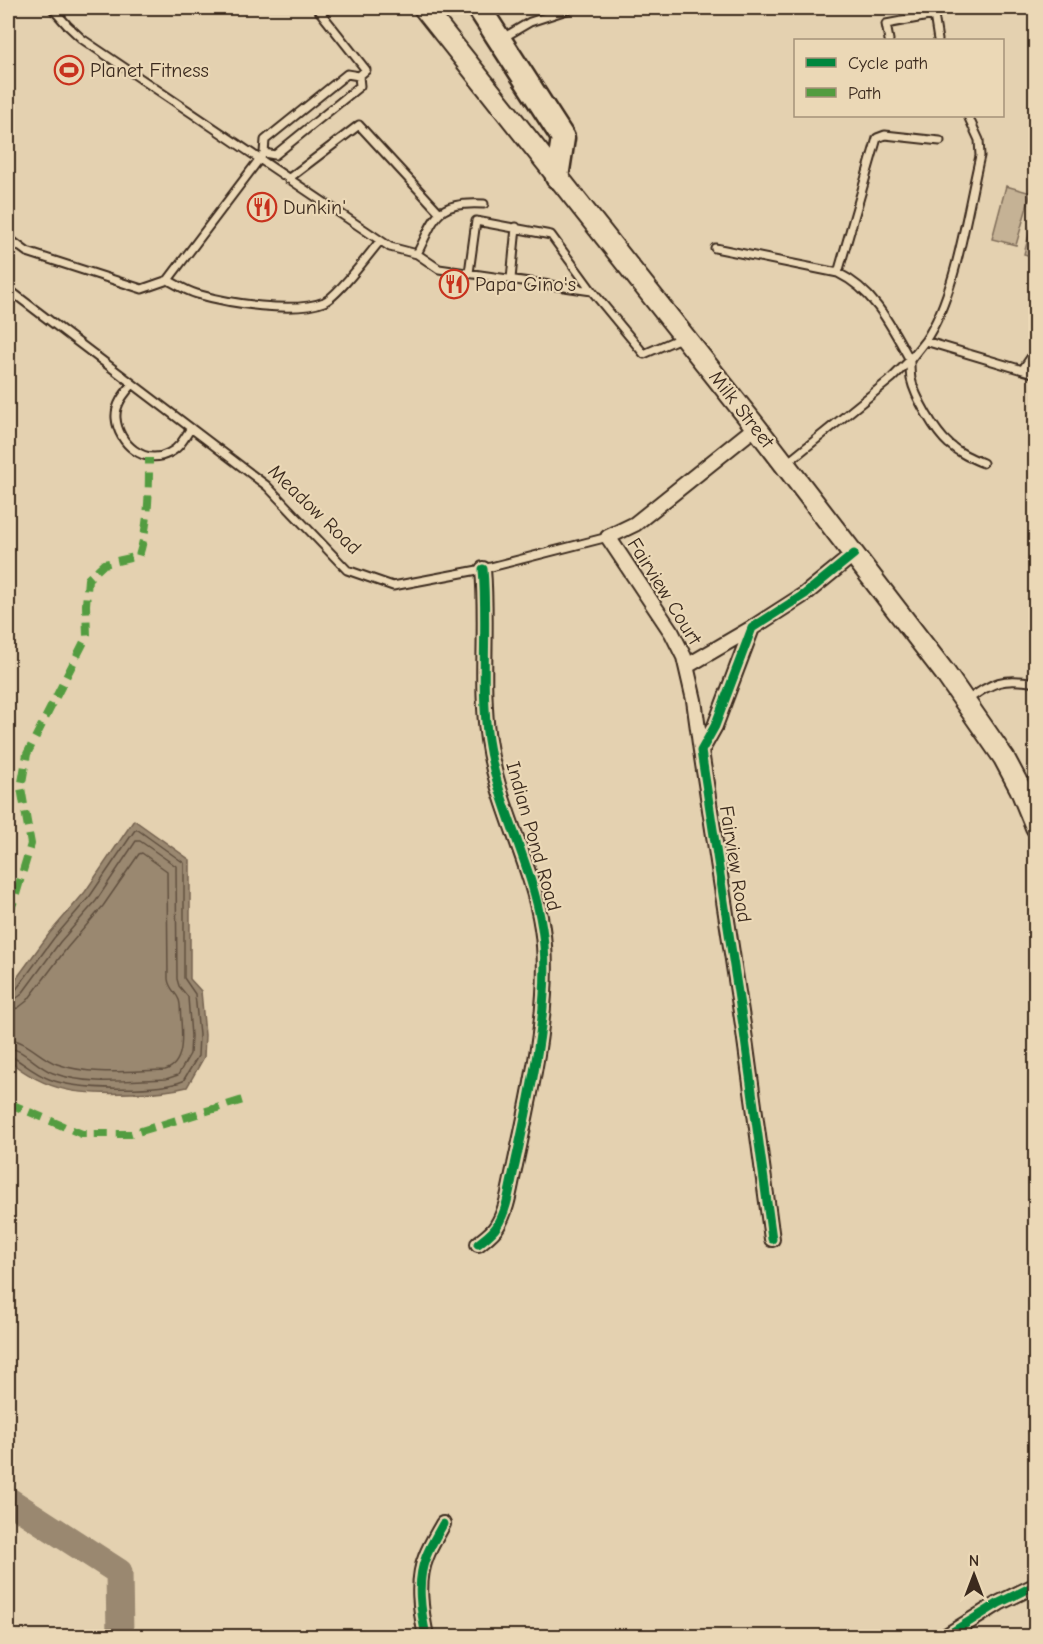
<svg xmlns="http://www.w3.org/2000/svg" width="1043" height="1644" viewBox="0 0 1043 1644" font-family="'Comic Neue',sans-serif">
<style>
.green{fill:#c5b295;stroke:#806e5a;stroke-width:1.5}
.water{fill:#9a8870;stroke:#74624f;stroke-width:1.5}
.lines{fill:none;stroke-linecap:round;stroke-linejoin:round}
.shore{stroke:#61503f;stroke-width:1.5}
.river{stroke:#9a8870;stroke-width:27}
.service-casing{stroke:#3b2a1e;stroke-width:11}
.minor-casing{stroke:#3b2a1e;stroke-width:18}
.secondary-casing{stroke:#3b2a1e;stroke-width:24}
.trunk-casing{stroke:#3b2a1e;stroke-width:27}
.service{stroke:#ebd8b6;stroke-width:7}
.minor{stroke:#ebd8b6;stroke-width:14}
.secondary{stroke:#ebd8b6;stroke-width:20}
.trunk{stroke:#ebd8b6;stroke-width:22}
.quiet{stroke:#529c3f;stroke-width:8;stroke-dasharray:15 8;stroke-linecap:butt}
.cycleway-casing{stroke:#ebd8b6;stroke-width:13}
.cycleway{stroke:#00873e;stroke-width:9}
.labels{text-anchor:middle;stroke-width:4.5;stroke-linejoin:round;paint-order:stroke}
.poi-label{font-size:20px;fill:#3b2a1e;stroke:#ebd8b6;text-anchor:start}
.street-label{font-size:20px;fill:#3b2a1e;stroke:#ebd8b6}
</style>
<rect width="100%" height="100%" fill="#e4d1b0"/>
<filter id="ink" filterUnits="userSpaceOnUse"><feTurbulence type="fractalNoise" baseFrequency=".0167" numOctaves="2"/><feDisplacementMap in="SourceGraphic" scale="12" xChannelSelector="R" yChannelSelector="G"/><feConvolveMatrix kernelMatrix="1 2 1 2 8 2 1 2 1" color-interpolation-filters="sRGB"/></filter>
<g filter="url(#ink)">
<!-- green -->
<path class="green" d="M1006 186 1031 193 1016 245 992 239Z
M1035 212 1036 257H1035L1024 254Z"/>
<!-- water -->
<path class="water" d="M134 820 190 860V979L201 991 205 1035 204 1057 187 1087C168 1092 150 1093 131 1093 81 1095 48 1093 8 1060V990L49 934 85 892Z"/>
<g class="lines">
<!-- shore -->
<path class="shore" d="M8 993 15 991 54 938 90 896 135 830H138L184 863V978L195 994 199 1035 198 1056 183 1081C156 1092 76 1090 49 1079 36 1074 24 1064 13 1057L8 1056
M8 1001 14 1000 21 995 60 942 96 901 136 841H140L176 866 177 979 179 986 188 997 191 1036 190 1054 178 1075 166 1079C129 1080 88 1086 53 1073 37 1067 24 1049 8 1048
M8 1010 18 1008 27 1001 67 948 103 906 139 854 142 853 167 871 168 979C169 989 176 992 179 1000 181 1005 180 1014 181 1020 182 1036 185 1064 165 1070 129 1071 91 1076 57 1064 40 1058 27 1040 8 1039"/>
<!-- river -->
<path class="river" d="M8 1500 119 1572 120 1636"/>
<!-- service casing -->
<g class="service-casing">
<path id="service" d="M52 8 67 25 82 39 390 247 417 254 439 269 592 291 644 354 683 337
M501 39 530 22 573 8
M889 40 886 24 934 15 938 40
M264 153 275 155 360 86 359 76
M288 179 359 125 440 213
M8 238 27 252 142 289 168 280 264 153 265 140 347 74 359 76 366 70 317 8
M715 248 838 273C875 291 891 326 910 360L925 341 1036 374
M417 254C436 216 436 201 484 204
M469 273 476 221 551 235 592 291
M838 273 877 138 885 135 940 141
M511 279 516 227
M168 280C177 285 187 291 197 294 228 303 294 314 324 302 338 296 369 254 380 241
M8 289 267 486 347 570 393 586 483 569 608 537
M925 341C956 296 967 210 980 156L979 140 968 116
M1023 369 1036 350
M132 385C124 394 115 405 116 418 118 444 145 466 169 453 180 448 185 437 191 428
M787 463 892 378 910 360C910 366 910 373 911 379 915 397 935 432 949 444 959 453 971 458 983 463
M966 701C994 682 1001 677 1036 683"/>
</g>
<!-- minor casing -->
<g class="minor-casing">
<path id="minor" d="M687 666 752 628
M701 751 694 700 684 657 672 633 608 537 635 524 756 427
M772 1239 743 1025 701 751 715 726 752 628 805 594 854 554
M478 1244C484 1239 493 1233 497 1226 508 1209 510 1185 515 1165 530 1095 553 998 542 928 532 863 497 805 488 740 480 684 488 626 483 569
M426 1636C421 1612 416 1581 426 1557 430 1546 437 1535 443 1524
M946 1636 999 1603 1036 1585"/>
</g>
<!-- secondary casing -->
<g class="secondary-casing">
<path id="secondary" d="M424 8 756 427 945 673 1004 758 1020 788 1036 827"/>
</g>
<!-- trunk casing -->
<g class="trunk-casing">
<path id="trunk" d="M479 8 563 138 557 177"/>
</g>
<!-- service -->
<use href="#service" class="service"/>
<!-- minor -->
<use href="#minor" class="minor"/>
<!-- secondary -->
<use href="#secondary" class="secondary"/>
<!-- trunk -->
<use href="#trunk" class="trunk"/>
<!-- quiet -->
<path class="quiet" d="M8 915 14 901 31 844 21 788 27 754 87 636 86 605 88 579 104 564 139 556C149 523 149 492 149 458
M8 1103 82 1134H131L243 1100"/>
<!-- cycleway casing -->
<g class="cycleway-casing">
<path id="cycleway" d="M772 1239 743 1025 701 751 715 726 752 628 805 594 854 554
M478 1244C484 1239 493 1233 497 1226 508 1209 510 1185 515 1165 530 1095 553 998 542 928 532 863 497 805 488 740 480 684 488 626 483 569
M426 1636C421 1612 416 1581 426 1557 430 1546 437 1535 443 1524
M946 1636 999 1603 1036 1585"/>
</g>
<!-- cycleway -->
<use href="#cycleway" class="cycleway"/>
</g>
</g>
<!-- icons -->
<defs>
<g id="stadium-ring" transform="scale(1.5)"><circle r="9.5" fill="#ebd8b6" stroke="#c8321e" stroke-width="1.5"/><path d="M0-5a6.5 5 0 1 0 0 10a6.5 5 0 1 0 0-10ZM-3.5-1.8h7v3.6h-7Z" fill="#c8321e"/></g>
<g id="restaurant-ring" transform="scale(1.5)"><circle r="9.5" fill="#ebd8b6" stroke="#c8321e" stroke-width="1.5"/><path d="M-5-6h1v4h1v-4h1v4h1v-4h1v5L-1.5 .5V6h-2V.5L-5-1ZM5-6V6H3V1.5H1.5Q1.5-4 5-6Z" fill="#c8321e"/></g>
</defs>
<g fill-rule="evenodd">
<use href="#stadium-ring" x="69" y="70"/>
<use href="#restaurant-ring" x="262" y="207"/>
<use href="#restaurant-ring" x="454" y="284"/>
</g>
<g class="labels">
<!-- poi labels -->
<g class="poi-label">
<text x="90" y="77">Planet Fitness</text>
<text x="283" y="214">Dunkin'</text>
<text x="475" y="291">Papa Gino's</text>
</g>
<!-- street labels -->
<g class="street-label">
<text transform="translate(742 409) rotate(52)" y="7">Milk Street</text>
<text transform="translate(315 509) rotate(44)" y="7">Meadow Road</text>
<text transform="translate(665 591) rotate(58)" y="7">Fairview Court</text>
<text transform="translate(534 836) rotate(74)" y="7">Indian Pond Road</text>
<text transform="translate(736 864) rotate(81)" y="7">Fairview Road</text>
</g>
</g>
<!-- margin -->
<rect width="1043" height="1644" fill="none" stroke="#ebd8b6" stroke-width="30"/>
<rect x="15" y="15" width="1013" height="1614" fill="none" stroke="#3b2a1e" stroke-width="2" filter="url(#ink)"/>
<!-- legend -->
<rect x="794" y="39" width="210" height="78" fill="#ebd8b6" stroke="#a59279" stroke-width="1.5"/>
<rect x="806" y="58" width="30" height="9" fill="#00873e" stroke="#a59279" stroke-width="1.5"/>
<text x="848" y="69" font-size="18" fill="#3b2a1e">Cycle path</text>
<rect x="806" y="88" width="30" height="9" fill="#529c3f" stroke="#a59279" stroke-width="1.5"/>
<text x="848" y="99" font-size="18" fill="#3b2a1e">Path</text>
<!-- north arrow -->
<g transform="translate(974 1575)" stroke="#ebd8b6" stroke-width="4.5" paint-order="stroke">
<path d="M0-4.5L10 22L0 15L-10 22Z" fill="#3b2a1e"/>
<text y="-9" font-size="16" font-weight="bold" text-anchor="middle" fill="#3b2a1e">N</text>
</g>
</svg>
